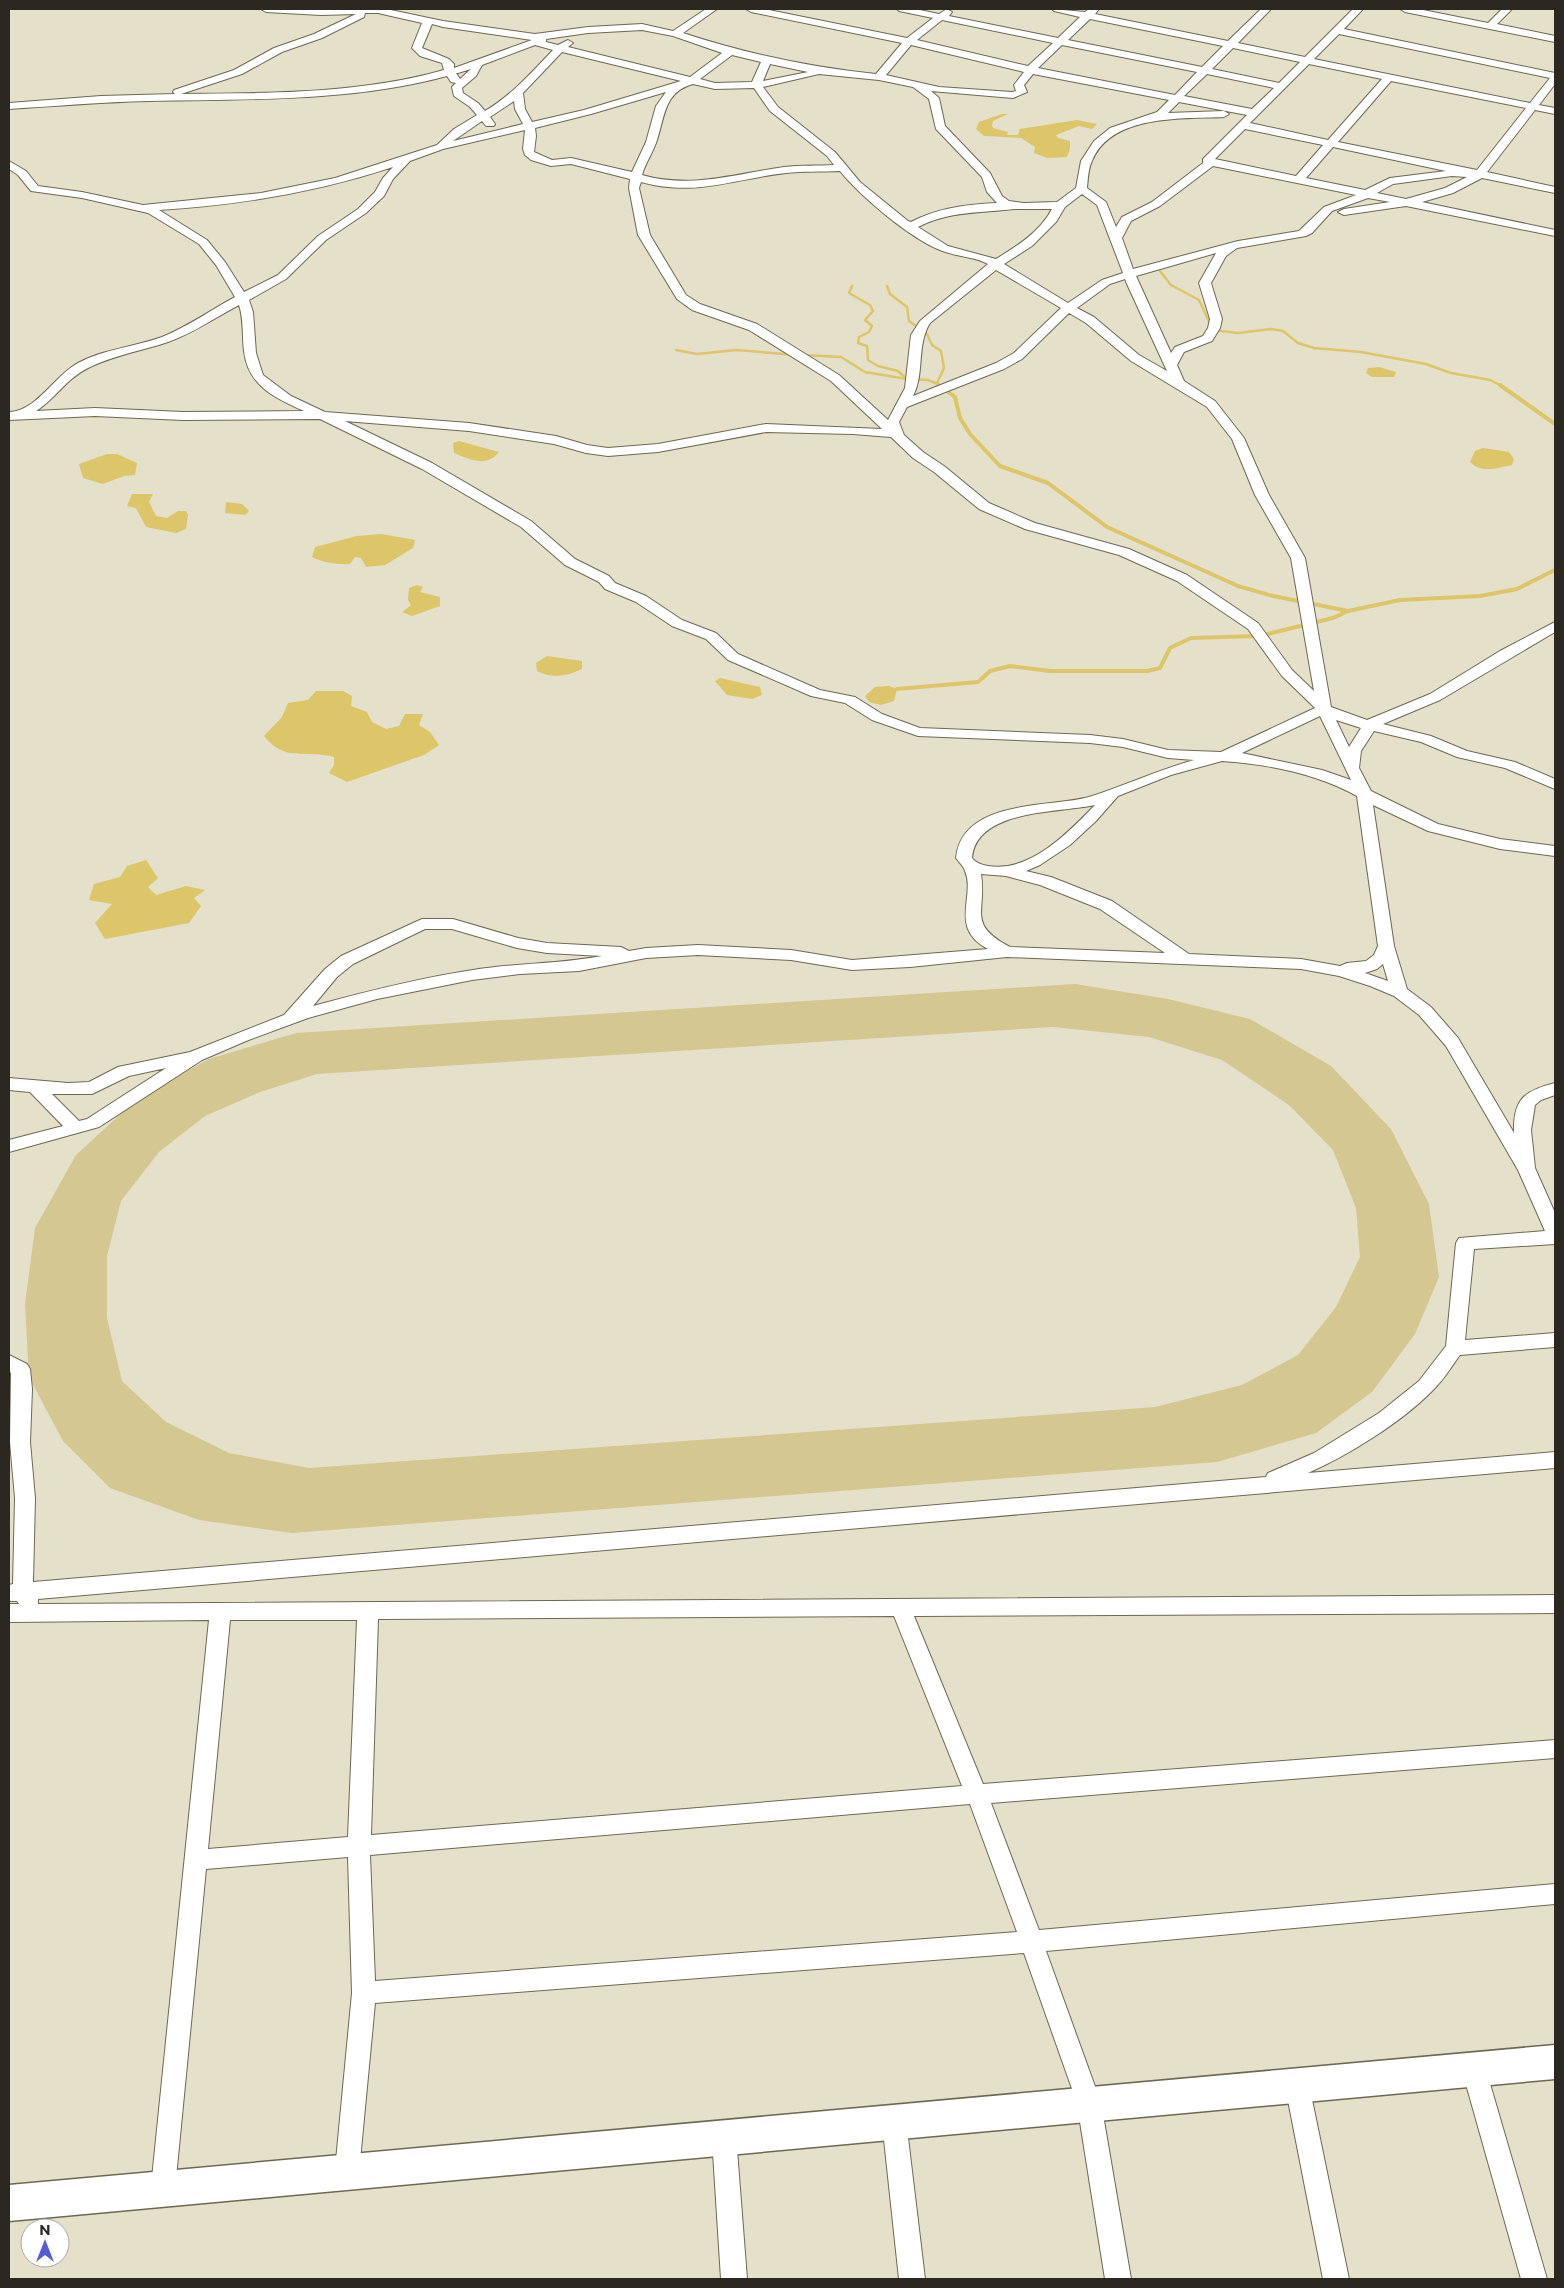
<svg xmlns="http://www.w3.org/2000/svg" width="1564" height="2288" viewBox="0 0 1564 2288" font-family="Montserrat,sans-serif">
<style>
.green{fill:#d4c792;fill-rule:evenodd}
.water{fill:#ddc569}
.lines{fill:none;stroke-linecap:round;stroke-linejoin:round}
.stream-far1{stroke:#ddc569;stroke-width:2.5}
.stream{stroke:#ddc569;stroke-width:4}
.minor-casing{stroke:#6d6854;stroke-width:2}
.highway-casing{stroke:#6d6854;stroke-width:3}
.minor{fill:#fff;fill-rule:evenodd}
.highway{fill:#fff;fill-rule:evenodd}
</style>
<rect width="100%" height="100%" fill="#e5e0c9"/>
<!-- green -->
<path class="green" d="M1075 984 1168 999 1250 1019 1331 1066 1391 1129 1429 1204 1439 1277 1415 1334 1372 1392 1316 1433 1217 1462 292 1533 199 1520 110 1488 63 1441 29 1377 25 1304 35 1228 76 1155 139 1097 209 1059 296 1033ZM1053 1027 1149 1037 1222 1060 1289 1105 1333 1150 1356 1208 1360 1257 1336 1307 1298 1355 1242 1385 1155 1407 309 1468 229 1453 166 1422 122 1381 107 1318V1256L121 1201 159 1152 205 1116 260 1092 317 1074Z"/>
<!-- water -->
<path class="water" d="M1002 114H1008L993 121 992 125 993 128 1008 132 1007 135H1018L1020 129 1077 120 1097 124 1092 129 1079 126 1056 135 1058 138 1070 141V149L1067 157 1047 158 1034 153 1035 147 1021 138 984 136 976 129 979 122Z
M1379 367 1396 372 1394 377H1372L1366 373 1368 368Z
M459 441 499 452C487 468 468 459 454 453L453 443Z
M1483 448 1509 452 1514 459 1512 465C1496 468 1483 474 1470 462L1475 451Z
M107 454H117L137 463 135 475 124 476 103 484 83 478 79 464Z
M132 494H153L149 502 156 516 167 518 178 511H186L188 515 186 529 176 533 146 527 136 508 127 506Z
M226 502 242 504 249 511 245 515 225 513Z
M381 534 415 540 413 548 385 565 366 567 361 558 355 557 350 564C340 565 320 562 312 557L315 547 357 536Z
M417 585 423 587 420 592 440 597V606L412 616 402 612 411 605 408 600 409 588Z
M547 656 582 661V669C567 676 553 679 537 671L536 663Z
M720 678 760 687 762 695 752 699 727 695 715 681Z
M889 686 897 689 894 701 881 705 869 702 865 696 875 687Z
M316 691H343L352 696 351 706 367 712 372 722 386 729 399 726 405 714H423L419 725 430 732 439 745 424 755 347 782 329 773 334 765V757C305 749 285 763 264 736L282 717 288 703 308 700Z
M146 860 158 878 148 887 156 895 186 886 205 890 194 898 201 906 189 923 105 939 95 923 112 904 89 900 94 884 120 877 127 866Z"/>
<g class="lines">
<!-- stream-far1 -->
<path class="stream-far1" d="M1160 271 1171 285 1199 300 1213 330 1238 333 1271 329 1283 331 1298 343 1314 348 1361 352 1426 364 1451 373 1490 380 1502 386
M852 286 849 293 870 305 873 311 865 320 872 326 869 332 859 337 858 343 867 346 868 360 878 366 898 371 907 379 928 380 942 386
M887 286 890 294 907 307 909 321 927 334 932 345 941 351 944 368 937 383
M676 350 697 354 736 350 796 355
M803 355 841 357 865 372 907 379"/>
<!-- stream -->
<path class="stream" d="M939 385 955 397 960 418 970 434 1000 466 1048 483 1107 527 1238 586 1273 596 1348 611 1400 600 1480 596 1517 589 1555 570
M1500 385 1555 424
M897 689 978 682 990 671 1010 666 1050 671H1147L1160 668 1170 648 1191 638 1259 636 1333 618 1348 611"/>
<!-- minor casing -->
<g class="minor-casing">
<path id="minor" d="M261 9H386L443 21 535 34 588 27 642 24 673 31 706 9H717L683 33C747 54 809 67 876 74L902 43 751 12 746 9H764L907 38 933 18 899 11 897 9H915L939 14 947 9 952 12 949 16 1058 38 1080 17 1054 11 1052 9 1085 12 1089 9H1099L1095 14 1228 41 1261 9H1271L1238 43 1305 57 1353 9H1363L1344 29 1555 73V84L1539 105 1555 108V114L1535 110 1487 172 1555 187V193L1482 178 1453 193 1422 202 1555 230V236L1406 206 1344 215 1338 212 1344 209 1390 202 1368 198 1332 211 1312 233 1306 236 1237 248 1226 256 1211 283 1222 319 1220 328 1212 341 1184 352 1177 365 1184 381 1215 401 1244 438 1269 495 1305 558 1331 707 1367 720 1430 694 1500 651 1555 622V632L1440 700 1383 724 1431 736 1467 751 1515 762 1555 779V789L1505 768 1457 757 1421 742 1374 731 1361 751 1359 768 1371 791 1438 824 1500 839 1555 846V856L1500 849 1428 831 1373 805 1394 946 1407 989 1431 1007 1458 1038 1514 1133C1513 1099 1524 1091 1555 1083V1095L1541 1100 1535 1105 1531 1130 1535 1168 1555 1213V1244L1474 1249 1465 1340 1555 1333V1347L1460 1355C1451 1367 1443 1381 1432 1391 1402 1422 1347 1456 1308 1473L1555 1452V1468L38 1599V1604L1555 1595V1613L914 1616 983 1784 1555 1740V1758L991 1803 1039 1930 1555 1884V1904L1046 1951 1101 2103 1131 2279H1105L1077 2103 1024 1953 375 2003 359 2171 356 2180 347 2183 338 2180 335 2171 352 1993 348 1857 206 1869 175 2188 172 2197 163 2200 154 2197 151 2188 209 1620 9 1622V1604H19L17 1601H9V1585L13 1584 15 1498 10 1442 11 1373 9 1371V1355L27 1364 30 1369 32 1389 30 1442 35 1498 33 1582 1266 1477 1268 1473 1314 1453 1379 1413 1419 1381 1446 1346 1456 1243 1459 1238 1545 1231 1518 1170 1446 1046 1419 1015 1394 996 1370 986 1339 976 1301 969 1007 957 910 967 852 970 791 960 698 955 646 958 579 971 520 974 472 980 377 999 308 1018 246 1041 202 1060 99 1127 9 1152V1140L63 1126 30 1092 9 1090V1078L68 1083 89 1082 118 1067 190 1052 284 1015 325 969 341 956 422 919H453L518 938 547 943 621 947 629 951 646 948 698 945 791 950 852 960 988 949C948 928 976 896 965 871 964 867 959 862 956 858 962 799 1048 808 1089 797 1124 786 1158 770 1194 760L1168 758 1123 747 1090 743 918 736 872 720 845 703 811 696 728 660 706 639 672 626 636 602 605 589 599 582 565 565 521 527 422 469 320 419 183 420 95 416 9 420V412C37 411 54 376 78 363 104 349 134 347 162 337 187 327 211 310 235 297L216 265 199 244 148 213 82 198 31 191 18 175 9 169V161L26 171 38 186 82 192 143 205 261 193 335 178 437 145 454 129 477 115 470 107 454 96 452 87 456 83 451 82 447 76C351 102 248 99 149 101 102 102 56 106 9 109V103L101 96 175 94 173 92 174 90 234 70 274 48 314 34 356 14 321 15 266 12ZM365 13H378L422 23 412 48 420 56 442 63 444 70C359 94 268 93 181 94L242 74 282 52 322 38 364 17ZM1090 19 1223 46 1202 67 1068 40ZM942 20 1053 43 1028 66 917 40ZM432 24 443 27 532 40 454 68V64L449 59 422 48ZM642 30 673 36 722 53 690 77 568 47 573 43 568 40 558 45 546 42V39L588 33ZM1339 34 1550 78 1530 103 1314 59ZM535 45 553 50C532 72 512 95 485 111L478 103 463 93 462 88 476 76 482 65ZM911 45 1024 72 1014 85 1016 91 1012 92 939 87 886 75ZM1062 45 1197 72 1175 95 1038 68ZM1233 48 1300 62 1279 83 1212 69ZM562 52 681 81 584 110 532 122 525 109 523 93ZM732 55 761 62 752 82 715 83 700 79ZM770 64 808 72 763 81ZM1309 64 1382 79 1328 140 1250 123ZM471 69 460 79 456 73H458ZM819 74 879 80 913 87 929 99 936 129 982 177 987 192 997 203C968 204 937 208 911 222L908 221 860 182 835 152 778 107 763 87ZM1033 74 1169 100 1157 112 1110 128 1094 141 1081 161 1076 188 1057 202 1024 203 1009 201 1002 196 990 173 945 126 939 98 931 91 1013 98 1027 92 1024 85ZM1207 74 1274 88 1252 109 1184 96ZM1391 81 1526 108 1477 170 1338 142ZM693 84 715 89 754 88 770 111 827 156 834 165C818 166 800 165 784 167 734 174 692 189 642 175 645 164 652 154 656 143 665 118 663 92 693 84ZM666 92 656 106 646 142 632 172 571 158 552 160 534 152 536 136 535 128 591 114ZM514 101 515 109 523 124 453 141 482 121 486 126H494L495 124 490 117ZM1179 102 1247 115 1203 159V163L1152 202 1122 217 1116 227 1106 202 1087 188C1088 179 1088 169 1092 161 1111 114 1183 119 1224 117L1229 114 1224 111 1168 113ZM1245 129 1323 145 1296 176 1215 159ZM525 130 523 149 525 155 531 160 551 166 571 164 630 179 629 188 638 235 677 299 692 310 749 330 831 381 882 429 766 424 658 444 608 448 587 445 556 436 469 423 325 412 291 396 263 375 256 353 253 312 249 300 286 279 326 240 366 213 384 196 393 179 410 161 443 149ZM1333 147 1446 171 1390 178 1365 190 1306 178ZM1213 166 1356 195 1324 207 1299 231 1238 241 1133 269 1122 238 1131 221 1160 206ZM393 167 383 178 375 192 358 209 318 236 278 275 244 292 225 262 207 240 159 210C240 205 317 192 393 167ZM840 171C860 196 910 238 940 250 956 257 973 256 988 264L920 321 911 335 905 388 888 420 839 375 757 324 700 304 686 295 650 235 639 188 641 182C696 197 732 179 786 173 803 171 822 172 840 171ZM1452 176 1467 177 1445 188 1406 199 1377 193 1393 184ZM1082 194 1097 205 1123 273 1102 280 1068 303 1004 264 1032 246 1056 222 1065 207ZM1014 209H1052C1040 232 1017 246 996 259L948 246 918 227C949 211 981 213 1014 209ZM1216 253 1199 283 1210 319 1208 328 1203 336 1175 347 1171 353 1136 276ZM996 270 1061 308 1014 353 996 363 913 396C925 373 916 346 930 323ZM1125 279 1127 284 1167 371 1139 355 1094 317 1077 308 1110 284ZM239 305C244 320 242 336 244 351 248 386 275 398 304 411L183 412 95 408 36 411C55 399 67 378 88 368 114 355 141 351 168 342 192 334 216 317 239 305ZM1069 313 1086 323 1131 361 1207 407 1232 439 1255 495 1291 558 1314 691 1292 670 1258 623 1187 575 1129 549 1035 523 989 503 944 466 923 452 904 435 899 422 907 407 1004 369 1022 359ZM345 421 469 431 554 444 586 453 608 456 658 452 766 432 853 434 891 437 913 458 934 472 979 509 1025 529 1119 555 1177 581 1248 629 1282 676 1315 708 1221 752 1168 750 1123 739 1090 735 920 728 882 714 855 697 820 690 738 654 716 633 682 620 646 596 615 583 609 576 575 559 531 521 432 463ZM1320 716 1351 780 1322 770 1242 753ZM1336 720 1361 728 1349 747ZM1222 761C1268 764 1317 774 1357 796L1378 946 1374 955 1366 961 1347 963 1340 966 1301 959 1189 954 1112 901 1051 877 1026 871 1040 865 1070 845 1096 821 1118 796 1171 775ZM1095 805C1069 832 1030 873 988 866 982 865 976 863 972 858 976 809 1059 813 1095 805ZM981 874 1006 876 1040 885 1100 909 1165 953 1010 947C966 924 987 912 981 874ZM425 929H452L517 948 547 953 602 956C559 964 516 963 473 970 419 978 365 992 313 1006L337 977 353 964ZM1383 964 1388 981 1365 973 1377 969ZM166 1068 87 1119 79 1121 52 1094H92L129 1076ZM894 1616 962 1786 371 1835 378 1619ZM230 1620H357L348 1837 208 1849ZM970 1804 1017 1932 375 1981 370 1855Z
M1400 9H1418L1488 23 1502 9H1512L1497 24 1555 36V42L1405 12Z
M1474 2059 1482 2062 1486 2070 1547 2279H1521L1462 2070 1466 2062Z
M1297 2073 1305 2077 1309 2085 1349 2279H1323L1285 2085 1289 2077Z
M894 2109 903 2113 906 2121 925 2279H899L882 2121 885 2113Z
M724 2125 733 2129 736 2137 747 2279H721L712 2137 715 2129Z"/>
</g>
<!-- highway casing -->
<g class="highway-casing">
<path id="highway" d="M1555 2045V2079L9 2221V2185Z"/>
</g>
<!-- minor -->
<use href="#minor" class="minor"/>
<!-- highway -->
<use href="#highway" class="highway"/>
</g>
<!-- border -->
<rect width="1564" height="2288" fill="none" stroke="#2a2820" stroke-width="20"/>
<!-- north arrow -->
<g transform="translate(45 2243)"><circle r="24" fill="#ffffff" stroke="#aaa9a6"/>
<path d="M0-4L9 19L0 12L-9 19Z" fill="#565cd3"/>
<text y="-8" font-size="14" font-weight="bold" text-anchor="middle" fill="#2a2820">N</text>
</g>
</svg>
